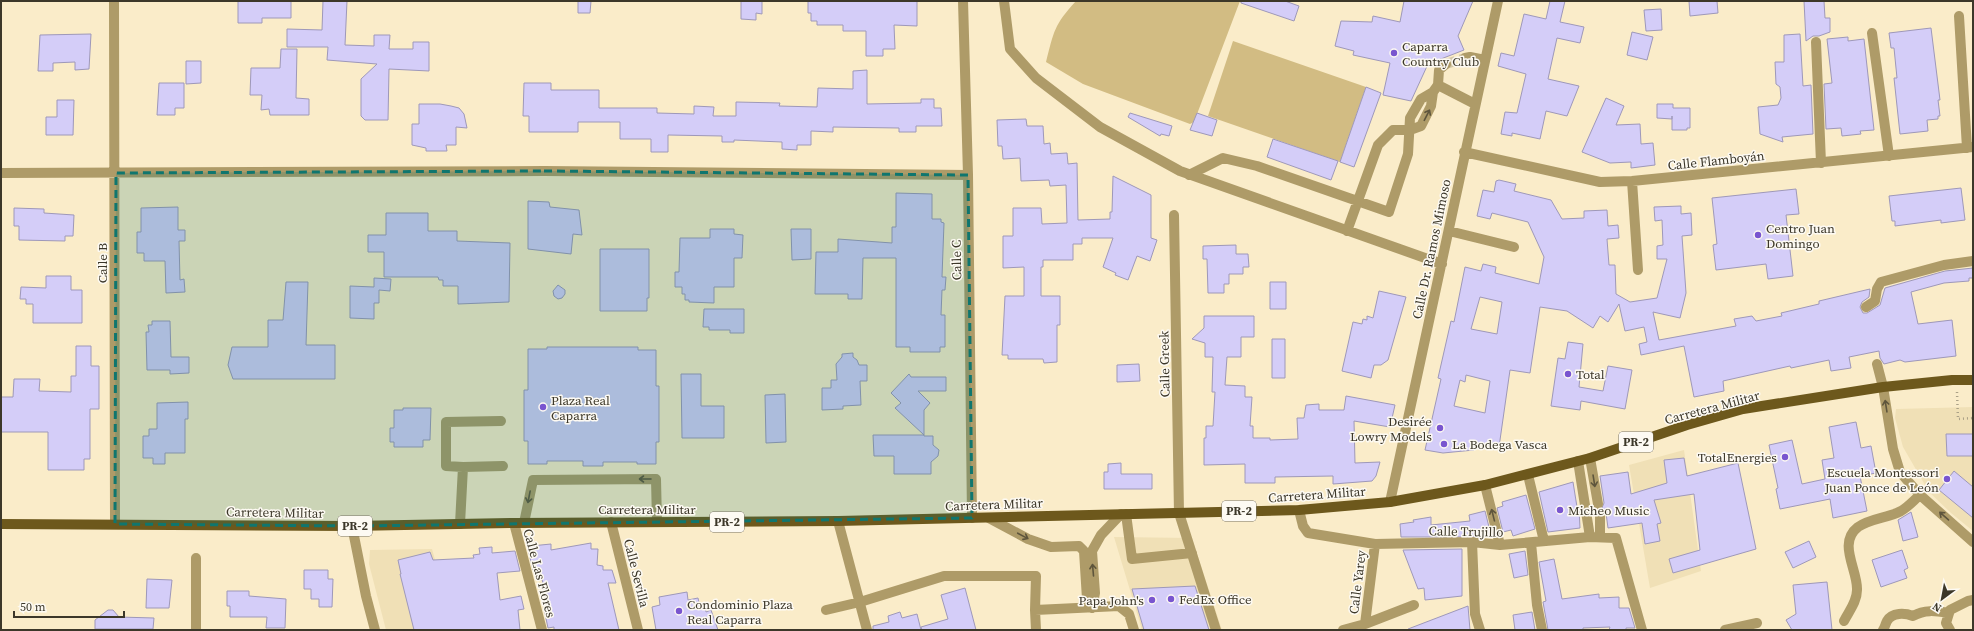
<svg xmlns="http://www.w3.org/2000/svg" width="1974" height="631" viewBox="0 0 1974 631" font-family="'Source Serif 4',serif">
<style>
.built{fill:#f0e0b6}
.pitch{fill:#d2bc83}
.building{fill:#d4cdf8;stroke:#9e98b9;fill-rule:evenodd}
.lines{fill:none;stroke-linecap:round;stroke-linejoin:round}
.minor-tunnel{stroke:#d4c8a9;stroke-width:10;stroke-dasharray:10 5;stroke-linecap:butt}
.path{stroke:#aba187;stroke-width:2.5;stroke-dasharray:1 3;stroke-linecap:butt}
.minor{stroke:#ae9b68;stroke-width:10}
.major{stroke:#6d581c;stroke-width:10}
.oneway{stroke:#5e553c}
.marked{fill:#0f766e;fill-opacity:0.2;stroke:#0f766e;stroke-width:3;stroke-dasharray:8 5;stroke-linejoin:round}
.poi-dot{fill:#7955cf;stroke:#fdfaf3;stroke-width:1.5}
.labels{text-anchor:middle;stroke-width:3;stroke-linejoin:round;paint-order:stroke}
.shield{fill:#fdfaf3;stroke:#767266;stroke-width:1}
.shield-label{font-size:12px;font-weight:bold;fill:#3c3729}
.poi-label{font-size:13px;fill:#3c3729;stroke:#fdfaf3;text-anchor:start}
.street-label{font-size:13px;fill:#3c3729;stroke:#fdfaf3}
</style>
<rect width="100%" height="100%" fill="#faecc9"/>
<!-- built -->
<path class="built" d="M1973 407V531L1951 513 1929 492 1903 447 1895 418 1896 409Z
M1684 450 1701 571 1650 588 1629 465Z
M1114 537 1192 538 1222 630H1142Z
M432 549 455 630H386L369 564 370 550Z"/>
<!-- pitch -->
<path class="pitch" d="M1076 1H1240L1194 122 1190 124 1083 84 1046 62C1054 31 1054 25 1076 1Z
M1233 41 1366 87 1340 162 1208 116Z"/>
<!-- building -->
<path class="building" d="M238 1H291V18H262V23H238Z
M323 1H347L345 45 374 46V35H390L389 49H413V42H429V71L389 69 388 120H365L361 116V79L377 64 327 60 328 47H287V29L322 30Z
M578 1H591L590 13H578Z
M741 1H762V14L756 13V20L741 19Z
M808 1H917V26L894 25 895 49H883V56H866V31H843V25H817V21H811V13H808Z
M1241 1H1285L1299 6 1294 21 1241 3Z
M1404 1H1473L1458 36 1464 50 1428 64 1411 101 1383 95 1390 63 1353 55 1354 51 1335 46 1341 21 1372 22 1373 16 1400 22Z
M1550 1H1565L1560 22 1584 27 1580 43 1557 38 1548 79 1579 86 1567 116 1546 111 1540 139 1512 133V136L1501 134 1505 112 1517 113 1526 74 1498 66 1501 53 1514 56 1524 14 1546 19Z
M1689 1H1717L1718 13 1690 16Z
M1804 1H1824L1825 18H1830V32L1819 36H1813L1806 41Z
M1661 9 1662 30 1646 31 1644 10Z
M1931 28 1940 100H1938L1940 116H1938V119L1927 120 1928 131 1900 134 1894 78H1897L1894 48H1891L1889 33Z
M1632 32 1653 37 1647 60 1627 55Z
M91 34 89 69 75 70V62L53 63V71H38L40 35Z
M1800 34 1803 86 1811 85 1813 134 1782 137 1783 142 1760 134 1758 107 1778 105 1781 98 1780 87 1776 84 1775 62H1784V35Z
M1848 37V41L1864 39 1874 130 1860 131 1861 134 1842 136 1841 128 1826 129 1824 84 1832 83 1827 39Z
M281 49H297L296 98 309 99V115H270L269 109 261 110 262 95H250L251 68H280Z
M186 61H201V83L186 84Z
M867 70V104L921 103V99H934V108H941L942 126H916V132H899V128L833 127V132L811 131V145H797V150L782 149V142L734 140V142H722V136L668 135V152H651V139H620V122H578V132H529V116H523L524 83H551V90H599V108H657V113L694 114V106L714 107 713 116H736V102L780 103 779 106 817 107 818 88 853 89V71Z
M159 83H184V108H175V115H157Z
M1366 87 1381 93 1354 167 1340 162Z
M1606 98 1624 106 1616 125 1640 124 1641 144 1653 143 1655 165 1631 168V162L1610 163 1582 152Z
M57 100H74L73 135H46V117H57Z
M419 104H440L451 106 459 108 464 114 467 128 456 127V145H446L447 151H426V148L412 145V124H419Z
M1657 104H1673V108H1690V128H1687V130H1672V116V119L1657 118Z
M1130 113 1172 126 1169 136 1161 134 1160 136 1128 117Z
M1197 113 1217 120 1212 136 1190 130Z
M1026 119 1027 126H1043L1044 144 1050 143 1051 154 1067 153 1068 164 1077 163 1078 220 1110 219V212H1112L1113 176 1151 195V238L1157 240 1150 261 1137 256 1128 280 1115 275 1116 273 1103 267 1113 238H1082V244H1073V260H1043V267H1041V296H1060V325H1057V362L1044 363 1043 359H1008V355H1002L1005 296H1024V267L1003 268V236H1013V208H1041L1042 224 1067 223 1066 185 1050 186 1049 180 1021 181 1020 158 1003 159 1002 146H998L997 120Z
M1273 139 1338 161 1331 180 1267 157Z
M1499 180 1516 184 1514 191 1551 200 1562 219 1584 218V211L1607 210 1608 226 1618 225 1619 238 1607 239 1609 265H1615L1616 294 1630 302 1657 298 1667 259H1657V246L1663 245 1662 220 1655 221 1654 207 1681 206V214L1691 213 1692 235 1682 236 1686 293 1680 318 1653 312 1659 340 1736 326 1734 319 1752 316 1756 321 1782 316 1781 313 1819 304V301L1870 289 1869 297 1862 302 1860 307 1863 313H1867L1880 305 1885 288 1945 271 1973 268V278H1969V281L1944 283 1911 292 1918 324 1952 320 1956 356 1905 362 1900 360 1884 364 1880 358 1879 351 1849 357 1851 368 1831 371 1829 360 1791 368 1790 366 1723 381 1724 391 1694 397 1684 346 1641 355 1639 344 1647 342 1644 327 1625 331 1619 304 1608 322 1600 316 1593 328 1567 311 1540 307 1530 373 1510 370 1499 447 1475 443 1474 450 1443 453 1425 450 1441 379 1438 378 1451 321 1454 322 1465 267 1481 271 1483 264 1496 267 1495 273 1539 284 1544 257 1528 222 1492 213 1490 219 1477 216 1483 190 1494 192 1496 181ZM1480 297 1502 302 1497 334 1471 329ZM1466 375 1490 381 1485 413 1454 406 1460 380 1465 382Z
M1961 188 1965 220 1941 223V220L1895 226V221H1892L1889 196Z
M1796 189 1799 214 1786 215 1793 276 1768 279 1766 264 1716 270 1713 245 1717 244 1712 198Z
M896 193 932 194V219H941V222L944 223 942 277H946L945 290H942L941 315H945V347H940V352H910V347H896V258H863L862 299H848V294H815L816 252H838V239L892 243V227H896Z
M528 201 549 202 550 207 579 210 582 235 573 234 571 254 528 249Z
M178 207V230H185V241H179L180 280 184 279 185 292 166 293 165 261H144V253H137V232H141V208Z
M14 208 44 209V213L74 215 73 236H65V241L19 240V226H14Z
M386 213H428V231H457V241L510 243 509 302 458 304V286H443V280H439L438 277H384V252H368V235H386Z
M710 229H734V234L743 235 742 258H734V287H714V303L689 302V300H685V294H682V287H675V272H679L680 238H710Z
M791 229H811V259L792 260Z
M1236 245V254H1248L1249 267H1243V274H1229V284H1224V293H1208L1207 259H1203V246Z
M600 249H649V298H647V311H600Z
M46 276H71V290H82V323H33V304H26V299H20L21 287 46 288Z
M374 278 391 279 390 291 379 290V303H374V319L350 318V286L374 287Z
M286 282H308L306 345H335V379H233L228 365 232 347H268V320H283Z
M1270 282H1286V309H1270Z
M558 285 565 290V294L562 298 558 299 554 296 553 291Z
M1379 291 1406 297 1388 360 1381 365H1374L1371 378 1342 371 1353 322 1362 324 1363 319 1367 320V316L1373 318Z
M704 309H744V333H730V330H709V327H703Z
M1204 316H1254V337H1241V357H1227L1225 385 1245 386V397H1252L1250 426H1253V438H1270V440L1298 439 1297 418H1304L1306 405 1319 404V410H1344L1346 396 1395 405 1390 427 1354 421 1355 463 1380 462 1376 476 1372 481 1333 484V476L1275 477V483H1245V464L1204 465V438H1206V426H1213L1215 392H1212L1213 357H1205V343L1192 339 1204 328Z
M152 321H170L171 357H189V373L170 374V370H147L146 332H149L148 325H152Z
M1272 339H1285V378H1272Z
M1568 342 1583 344 1579 387 1603 391 1608 366 1632 370 1625 409 1581 401 1580 410 1551 406 1558 358 1565 359Z
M76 346H91V366H99V409H90V459H84V470H48V432H1V397H13L14 379H40L39 391 71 392V376H76Z
M547 347H638V350H656V386H659V442H656V464H637V462H603V466H583V461H547V464H528V441H524V390H528V349H547Z
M853 353V357L857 360 859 365H867V381H860L861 405 843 406V409L822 410V388H831V380H837L836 364 842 357V354Z
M1139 364 1140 381 1117 382V365Z
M681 374H701V406H724V438H682Z
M909 374 911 377H946V391H918L930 403 924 410V436H933V445L939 450 938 456 931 462V474H894V456H874L873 435H924L895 408 901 403 891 393Z
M785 394 786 442 766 443 765 395Z
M188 402V419H185V453H165V464H153V458H143V436H149V429H157V403Z
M403 408H431L430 440H423V447H394V442H390V428H394V410H403Z
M1856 422 1861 448 1871 446 1876 473 1860 476 1867 511 1833 518 1830 499 1780 509 1776 489 1778 488 1769 445 1792 440 1802 484 1825 479 1822 460 1834 458 1829 427Z
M1946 434H1973V456H1947Z
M1684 458 1687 476 1738 463 1756 549 1673 573 1669 559 1700 550 1694 494 1654 500 1661 523 1657 524 1660 541 1645 544 1642 523 1608 528 1606 513 1601 510 1604 503 1600 476 1628 472 1631 494 1667 483 1664 460Z
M1121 463V474H1152V489H1104V472H1108V464Z
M1954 471 1973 487V518L1939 490Z
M1573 482 1577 507H1579L1580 528 1548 532 1539 492Z
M1526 495 1535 529 1513 536 1511 530 1503 532 1497 508 1503 506 1502 502Z
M1485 511 1491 535 1483 537H1401L1400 524 1414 522 1413 520 1431 517V525L1470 521 1469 515Z
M1911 512 1918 537 1903 541 1898 520Z
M1809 541 1816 557 1793 568 1785 552Z
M591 543V549H598L597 565 603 566V570H612L616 583H608L619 630H554V627L548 628 544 609H548L542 579H536L535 569 533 570 528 549H531V546L551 544V550Z
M492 547V553L515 551 520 571 497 573 500 600 521 596 524 609 518 610 520 630H414L400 574H401L398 560 430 552 433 560 474 558 473 555 480 554 479 548Z
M1462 549V596L1425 600 1424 588 1418 589 1403 550Z
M1902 550 1908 568 1904 570 1907 578 1881 587 1872 560Z
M1525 551 1528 575 1514 578 1509 554Z
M1554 559 1562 599 1599 594V598L1619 597V608H1629L1635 628H1626V630H1609L1610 627 1583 628V630H1548L1543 602 1546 601 1539 562Z
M304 570H328V579H333L332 607H319V599H311V589H304Z
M147 579 172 580 169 608H146Z
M1827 582 1832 630H1792L1786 620 1796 614 1793 585Z
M1195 586 1209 630H1144L1132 589Z
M965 588 976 630H922L921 627 948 619 941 595Z
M227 591H249V596L286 599 285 628H266L267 617H230V606H227Z
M687 592 688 600 698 598 700 607 705 606 706 612 711 610 718 630H656L652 607 660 605 659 597Z
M1468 606 1470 630H1408V629Z
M108 610H113L119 617 154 618 153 629H95V620Z
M900 612 902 618 917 614 921 630H873V626L889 622 888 616Z
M1532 612 1535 630H1515L1513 615Z"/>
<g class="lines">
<!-- minor-tunnel -->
<path class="minor-tunnel" d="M1446 64 1465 58"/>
<!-- path -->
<path class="path" d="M1957 392 1958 419 1973 418"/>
<!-- minor -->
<path class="minor" d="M114 1 115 524
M963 1 968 175 972 518
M1004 1 1010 49 1036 78 1100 127 1180 171 1442 264
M1959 16 1967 148
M1872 33 1889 156
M1816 42 1821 163
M1465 58 1470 57 1485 60
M1438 85 1475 104
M1464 152 1600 182 1632 181 1973 147
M1 173 544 171 968 175
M1189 175 1223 158 1257 166 1389 212 1408 154 1410 118 1421 99 1433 92 1438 85 1439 70 1446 64
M1632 181 1638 270
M1174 215 1179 513 1216 630
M1347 231 1378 145 1393 130H1410L1421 126 1431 106 1433 92
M1449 231 1514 247
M1866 307 1875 301 1877 289 1881 282 1944 265 1973 261
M1877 364 1883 387 1893 449 1900 472 1920 495 1973 542
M1590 458 1598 504
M1578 461 1590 537
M463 467 503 466
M1528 475 1544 541
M1485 485 1500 545
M1390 502 1498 1
M1299 510 1303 526 1308 533 1375 544 1472 542 1500 545 1590 537 1616 538 1642 630
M1126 514 1132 559 1192 553
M1600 516V537
M989 518 1028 539 1051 547 1079 546 1084 551 1087 599 1092 608
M838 521 867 630
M611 522 638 630
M514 523 542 630
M524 523 533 480 656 479 657 522
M460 524 463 467 446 466V422L501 421
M352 526 366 596 375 630
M1472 542 1475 614 1480 630
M1531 543 1537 605 1542 630
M1092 608 1095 593 1092 551 1101 535 1121 514
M826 610 860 602 944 576H1036L1035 610 1119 606 1129 614 1134 630
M1035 610 1036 630
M1844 621C1849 611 1857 602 1857 590 1858 570 1837 543 1858 527 1871 518 1888 518 1901 511 1908 507 1914 500 1920 495
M1365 624 1414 605
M196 630V558
M1343 630 1365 624 1375 544
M1725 630 1757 623
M1883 630C1885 627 1885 625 1887 621 1892 612 1905 613 1913 616 1925 609 1936 611 1949 613
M1950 630 1946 623 1950 610 1968 601 1973 600"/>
<!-- major -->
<path class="major" d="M1 524 352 526 514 523 838 521 1299 510 1390 502 1485 485 1590 458 1687 425 1743 409 1883 387 1952 380H1973"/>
</g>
<!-- one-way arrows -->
<defs><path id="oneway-shaft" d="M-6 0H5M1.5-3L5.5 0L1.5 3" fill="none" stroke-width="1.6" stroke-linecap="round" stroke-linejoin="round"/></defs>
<g class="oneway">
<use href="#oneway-shaft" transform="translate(1427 115) rotate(-63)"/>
<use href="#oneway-shaft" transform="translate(1886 406) rotate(-99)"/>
<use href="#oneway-shaft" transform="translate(645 479) rotate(180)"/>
<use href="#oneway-shaft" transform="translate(1594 481) rotate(81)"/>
<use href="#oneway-shaft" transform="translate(529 497) rotate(101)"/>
<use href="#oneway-shaft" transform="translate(1493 515) rotate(-104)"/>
<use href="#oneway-shaft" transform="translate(1944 516) rotate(-139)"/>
<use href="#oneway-shaft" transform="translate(1023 536) rotate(28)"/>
<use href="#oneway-shaft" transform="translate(1093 570) rotate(-95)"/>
</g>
<!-- marked area -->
<path class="marked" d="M544 171 968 175 972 518 352 526 115 524 116 173Z"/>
<!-- markers -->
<g class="poi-dot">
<circle cx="1394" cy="53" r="4"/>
<circle cx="1758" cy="235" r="4"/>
<circle cx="1568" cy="374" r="4"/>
<circle cx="543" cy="407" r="4"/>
<circle cx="1440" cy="428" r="4"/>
<circle cx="1444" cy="444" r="4"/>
<circle cx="1785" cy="457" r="4"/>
<circle cx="1947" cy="479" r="4"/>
<circle cx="1560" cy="510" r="4"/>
<circle cx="1171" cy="599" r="4"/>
<circle cx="1152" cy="600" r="4"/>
<circle cx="679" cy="611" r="4"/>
</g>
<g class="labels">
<!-- shield labels -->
<g class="shield">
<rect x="1619" y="432" width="34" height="20" rx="3"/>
<rect x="1222" y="501" width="34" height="20" rx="3"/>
<rect x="710" y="512" width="34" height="20" rx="3"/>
<rect x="338" y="516" width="34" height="20" rx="3"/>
</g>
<g class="shield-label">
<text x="1636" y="446">PR-2</text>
<text x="1239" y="515">PR-2</text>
<text x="727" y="526">PR-2</text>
<text x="355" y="530">PR-2</text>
</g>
<!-- poi labels -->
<g class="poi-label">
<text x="1402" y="51">Caparra<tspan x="1402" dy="15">Country Club</tspan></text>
<text x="1766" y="233">Centro Juan<tspan x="1766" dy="15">Domingo</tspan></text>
<text x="1576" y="379">Total</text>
<text x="551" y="405">Plaza Real<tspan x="551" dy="15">Caparra</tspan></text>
<text x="1432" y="426" text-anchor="end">Desirée<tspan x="1432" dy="15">Lowry Models</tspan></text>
<text x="1452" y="449">La Bodega Vasca</text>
<text x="1777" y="462" text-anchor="end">TotalEnergies</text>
<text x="1939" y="477" text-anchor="end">Escuela Montessori<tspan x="1939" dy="15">Juan Ponce de León</tspan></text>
<text x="1568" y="515">Micheo Music</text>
<text x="1179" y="604">FedEx Office</text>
<text x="1144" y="605" text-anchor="end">Papa John's</text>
<text x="687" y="609">Condominio Plaza<tspan x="687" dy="15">Real Caparra</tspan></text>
</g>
<!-- street labels -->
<g class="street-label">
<text transform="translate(1716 160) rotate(-6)" y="5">Calle Flamboyán</text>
<text transform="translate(1431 249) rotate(-78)" y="5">Calle Dr. Ramos Mimoso</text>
<text transform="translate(956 260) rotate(-91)" y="5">Calle C</text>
<text transform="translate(102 263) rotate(-90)" y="5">Calle B</text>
<text transform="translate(1164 364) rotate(-91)" y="5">Calle Greek</text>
<text transform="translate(1712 407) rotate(-15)" y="5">Carretera Militar</text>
<text transform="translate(1317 494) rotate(-4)" y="5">Carretera Militar</text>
<text transform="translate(994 504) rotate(-2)" y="5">Carretera Militar</text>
<text x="647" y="514">Carretera Militar</text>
<text transform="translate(275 512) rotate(1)" y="5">Carretera Militar</text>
<text transform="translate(1466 531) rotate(1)" y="5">Calle Trujillo</text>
<text transform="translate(540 573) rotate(75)" y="5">Calle Las Flores</text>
<text transform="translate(637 573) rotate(76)" y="5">Calle Sevilla</text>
<text transform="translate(1357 582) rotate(-83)" y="5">Calle Yarey</text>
</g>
</g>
<!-- border -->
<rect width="1974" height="631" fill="none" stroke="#3c3729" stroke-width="4"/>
<!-- north arrow -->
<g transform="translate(1942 599) rotate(212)" stroke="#fdfaf3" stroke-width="3" paint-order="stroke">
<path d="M0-3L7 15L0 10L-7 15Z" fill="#3c3729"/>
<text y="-6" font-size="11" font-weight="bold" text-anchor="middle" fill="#3c3729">N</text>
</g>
<!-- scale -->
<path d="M14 611v6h110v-6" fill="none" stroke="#3c3729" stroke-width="2"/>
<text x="20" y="611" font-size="12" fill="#3c3729" stroke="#fdfaf3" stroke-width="3" paint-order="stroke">50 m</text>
</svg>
